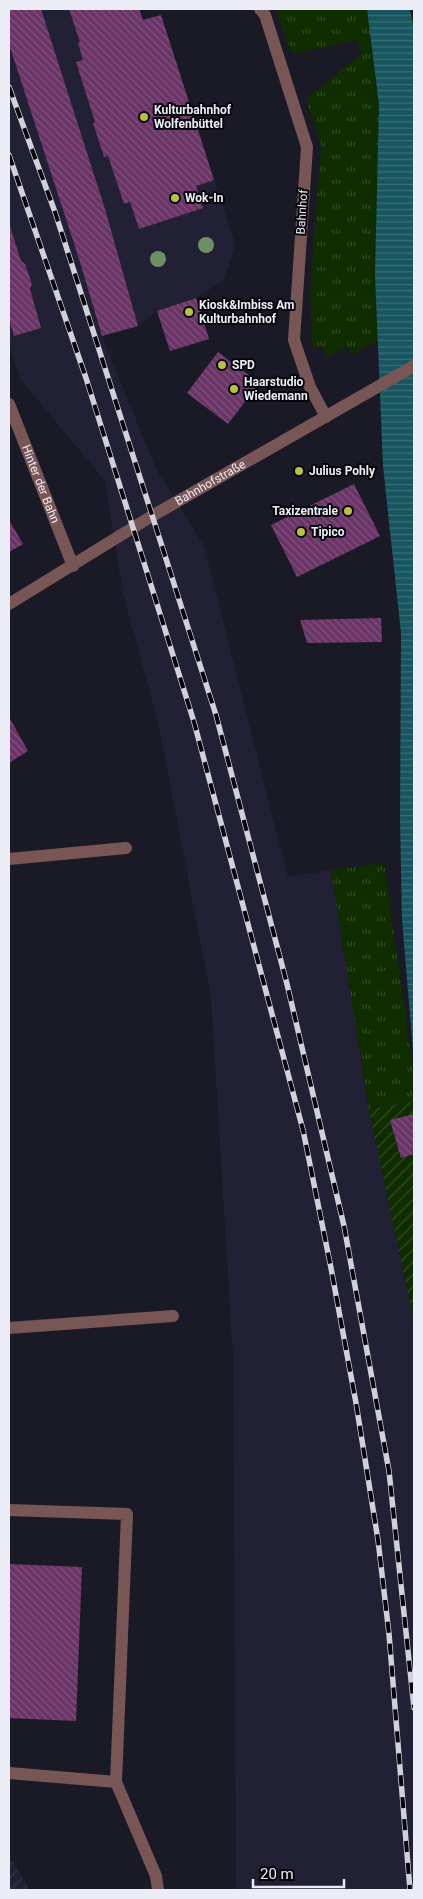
<svg xmlns="http://www.w3.org/2000/svg" width="423" height="1899" viewBox="0 0 423 1899" font-family="Roboto,sans-serif">
<style>
.built{fill:#212034}
.industrial{fill:url(#industrial-furrows)}
.grass{fill:url(#grass-tufts)}
.garden{fill:url(#garden-furrows)}
.water{fill:url(#water-rules)}
.building{fill:url(#building-back-hatch)}
.lines{fill:none;stroke-linecap:round;stroke-linejoin:round}
.service{stroke:#795656;stroke-width:12}
.minor{stroke:#795656;stroke-width:12}
.tertiary{stroke:#795656;stroke-width:12}
.rail-casing{stroke:#d1d1dc;stroke-width:5.5}
.rail{stroke:#06060b;stroke-width:4;stroke-dasharray:11;stroke-linecap:butt}
.tree{fill:#6c8f63}
.poi-dot{fill:#b8c147;stroke:#06060b;stroke-width:2}
.labels{text-anchor:middle;stroke-width:4;stroke-linejoin:round;paint-order:stroke}
.poi-label{font-size:12px;font-weight:bold;fill:#ececf6;stroke:#06060b;text-anchor:start}
.street-label{font-size:12px;fill:#ececf6;stroke:#06060b}
</style>
<defs>
<pattern id="industrial-furrows" width="10" height="10" patternUnits="userSpaceOnUse" patternTransform="scale(1.25)"><rect width="10" height="10" fill="#212034"/><path d="M-1 1l2-2M0 10L10 0M9 11l2-2" fill="none" stroke="#373648"/></pattern>
<pattern id="grass-tufts" width="24" height="20" patternUnits="userSpaceOnUse" patternTransform="scale(1.25)"><rect width="24" height="20" fill="#102d00"/><path d="M3 7l-1-3M5 7V3M7 7l1-3M15 17l-1-3M17 17v-4M19 17l1-3" fill="none" stroke="#334c26"/></pattern>
<pattern id="garden-furrows" width="10" height="10" patternUnits="userSpaceOnUse" patternTransform="scale(1.25)"><rect width="10" height="10" fill="#102d00"/><path d="M-1 1l2-2M0 10L10 0M9 11l2-2" fill="none" stroke="#334c26"/></pattern>
<pattern id="water-rules" width="6" height="5" patternUnits="userSpaceOnUse" patternTransform="scale(1.25)"><rect width="6" height="5" fill="#18565f"/><path d="M0 2.5h6" fill="none" stroke="#3a6e77"/></pattern>
<pattern id="building-back-hatch" width="6" height="6" patternUnits="userSpaceOnUse" patternTransform="scale(1.25)"><rect width="6" height="6" fill="#6a3466"/><path d="M-1 5l2 2M0 0l6 6M5-1l2 2" fill="none" stroke="#7f527c"/></pattern>
</defs>
<rect width="100%" height="100%" fill="#1a1a27"/>
<!-- built -->
<path class="built" d="M9 9H139L143 20 161 15 235 244 224 280 196 298 157 311 138 326 102 336 156 469 204 546 288 877 331 870 369 1110 414 1322V1890H236L233 1358 211 998 158 722 123 594 105 481 21 380 9 345Z"/>
<!-- industrial -->
<path class="industrial" d="M9 1856 30 1890H9Z"/>
<!-- grass -->
<path class="grass" d="M275 9H408L412 18 414 17V319L352 355 347 346 327 357 321 345 313 350 310 296 321 144 306 99 362 53 357 40 292 54Z
M384 863 414 1076V1101L369 1110 331 870Z"/>
<!-- garden -->
<path class="garden" d="M414 1101V1322L369 1110Z"/>
<!-- water -->
<path class="water" d="M367 9H410L414 30V1062L402 920 400 818 401 633 383 466 375 274 379 104Z"/>
<!-- building -->
<path class="building" d="M9 9H41L105 209 138 326 102 336 80 262 9 44Z
M69 9H139L143 20 161 15 214 180 196 186 203 208 139 229 130 202 124 204 108 156 104 157 93 123 95 122 76 62 83 60 78 43 80 42Z
M9 223 21 261 25 264 32 284 30 289 41 328 14 336 9 319Z
M196 298 209 339 170 351 157 311Z
M218 352 259 383 228 424 187 393Z
M354 484 380 536 297 577 271 525Z
M9 520 23 544 9 552Z
M381 618 382 642 307 643 300 620Z
M9 717 28 751 9 763Z
M414 1114V1154L401 1158 390 1120Z
M9 1564 82 1567 76 1721 9 1718Z"/>
<g class="lines">
<!-- service -->
<g class="service">
<path id="s1" d="M9 404 73 566"/>
<path d="M9 859 126 848"/>
<path d="M9 1328 173 1316"/>
<path d="M9 1510 127 1514 116 1782 156 1876 158 1890"/>
<path d="M9 1773 116 1782"/>
</g>
<!-- minor -->
<path class="minor" d="M260 9 265 15 307 147 294 340 310 387 326 417"/>
<!-- tertiary -->
<path class="tertiary" id="s2" d="M9 604 152 516 414 366"/>
<!-- rail casing -->
<g class="rail-casing">
<path id="rail" d="M9 87 55 212 216 715 287 984 344 1226 389 1471 414 1708
M9 155 86 378 194 722 303 1130 331 1268 356 1403 378 1540 389 1634 410 1890"/>
</g>
<!-- rail -->
<use href="#rail" class="rail"/>
</g>
<!-- trees -->
<g class="tree">
<circle cx="206" cy="245" r="8"/>
<circle cx="158" cy="259" r="8"/>
</g>
<!-- markers -->
<g class="poi-dot">
<circle cx="144" cy="117" r="5"/>
<circle cx="175" cy="198" r="5"/>
<circle cx="189" cy="312" r="5"/>
<circle cx="222" cy="365" r="5"/>
<circle cx="234" cy="389" r="5"/>
<circle cx="299" cy="471" r="5"/>
<circle cx="348" cy="511" r="5"/>
<circle cx="301" cy="532" r="5"/>
</g>
<g class="labels">
<!-- poi labels -->
<g class="poi-label">
<text x="154" y="114">Kulturbahnhof<tspan x="154" dy="14">Wolfenbüttel</tspan></text>
<text x="185" y="202">Wok-In</text>
<text x="199" y="309">Kiosk&amp;Imbiss Am<tspan x="199" dy="14">Kulturbahnhof</tspan></text>
<text x="232" y="369">SPD</text>
<text x="244" y="386">Haarstudio<tspan x="244" dy="14">Wiedemann</tspan></text>
<text x="309" y="475">Julius Pohly</text>
<text x="338" y="515" text-anchor="end">Taxizentrale</text>
<text x="311" y="536">Tipico</text>
</g>
<!-- street labels -->
<g class="street-label">
<text transform="translate(302 212) rotate(-86)" y="4">Bahnhof</text>
<text dy="4" stroke="none"><textPath href="#s2" startOffset="235">Bahnhofstraße</textPath></text>
<text dy="4" stroke="none"><textPath href="#s1" startOffset="86">Hinter der Bahn</textPath></text>
</g>
</g>
<!-- border -->
<rect width="423" height="1899" fill="none" stroke="#ececf6" stroke-width="20"/>
<!-- scale -->
<path d="M253 1879v8h91v-8" fill="none" stroke="#ececf6" stroke-width="2.5"/>
<text x="260" y="1879" font-size="15" fill="#ececf6" stroke="#06060b" stroke-width="4" paint-order="stroke">20 m</text>
</svg>
